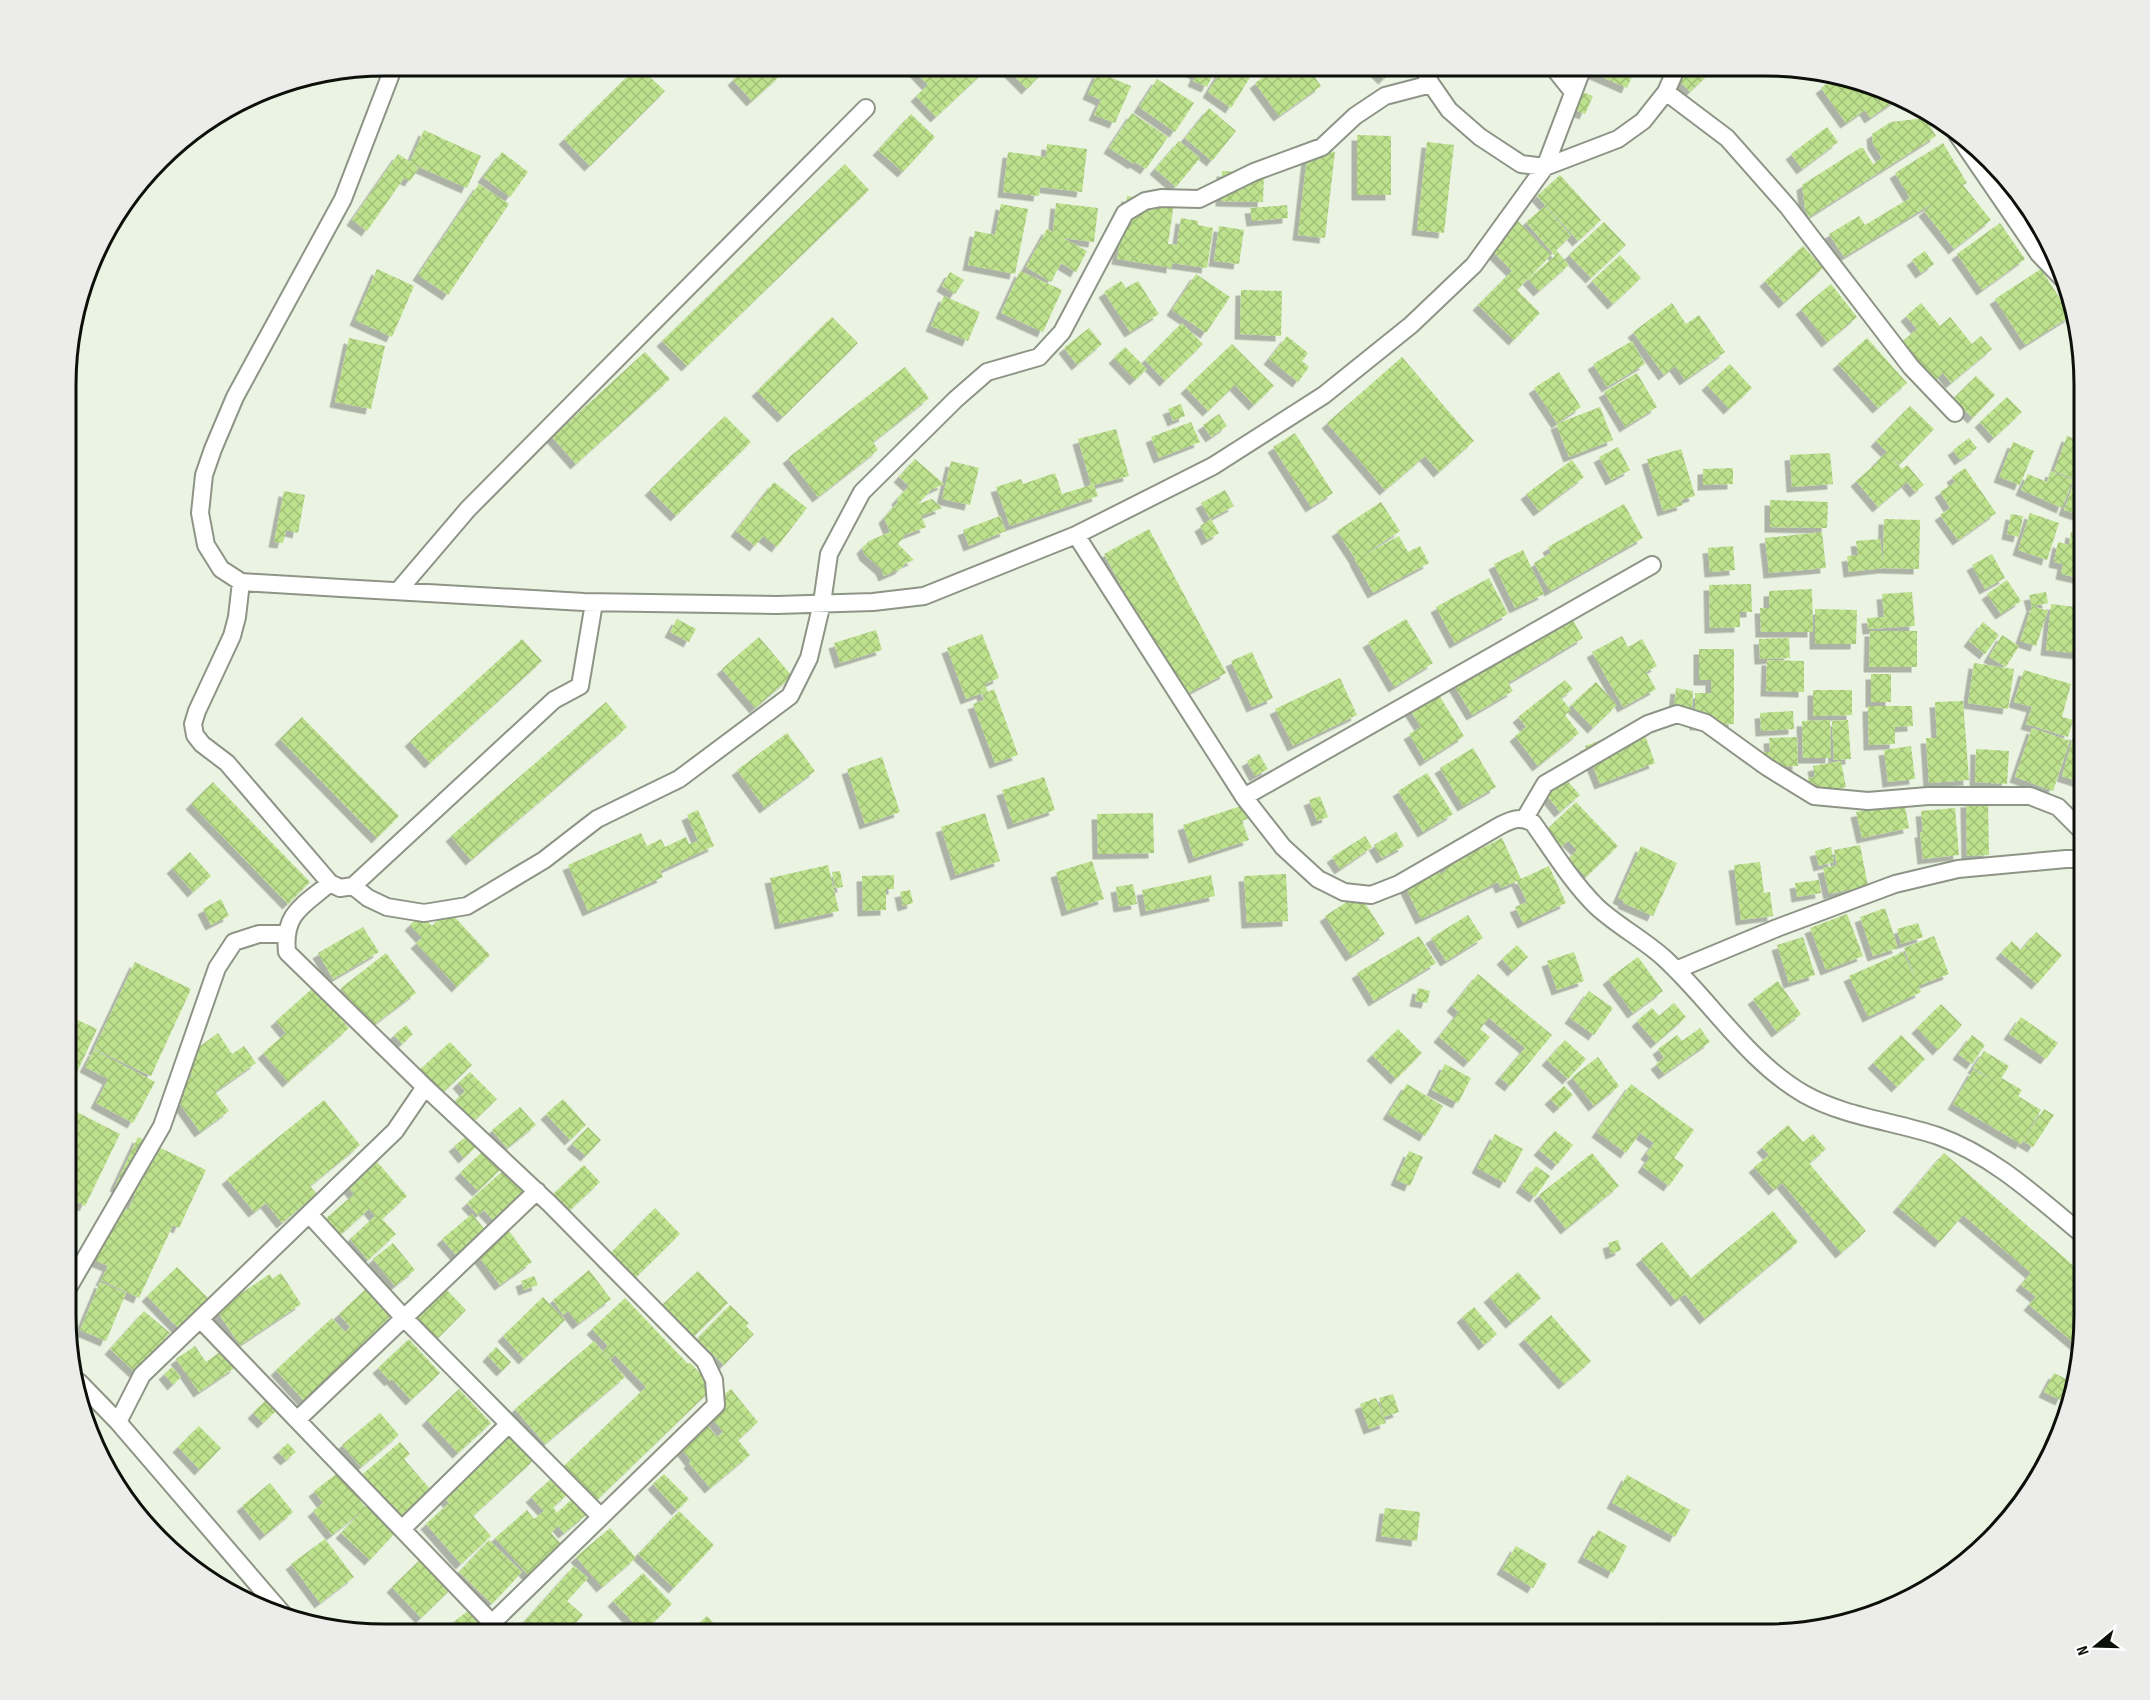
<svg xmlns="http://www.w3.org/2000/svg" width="2150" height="1700" viewBox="0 0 2150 1700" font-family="'Sofia Sans Condensed',sans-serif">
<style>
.building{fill:url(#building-cross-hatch);filter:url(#shadow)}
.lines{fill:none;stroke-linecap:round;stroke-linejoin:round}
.street-casing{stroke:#8e9587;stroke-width:20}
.street{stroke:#fff;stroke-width:16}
.rim{fill:none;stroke:#0c0f0a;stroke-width:3}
</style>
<defs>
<pattern id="building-cross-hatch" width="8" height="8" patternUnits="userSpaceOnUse" patternTransform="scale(1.5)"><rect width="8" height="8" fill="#bde18d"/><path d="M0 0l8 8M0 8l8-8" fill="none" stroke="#a1c078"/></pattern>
<filter id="shadow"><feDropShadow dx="-5.5" dy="5.5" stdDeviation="0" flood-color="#0004"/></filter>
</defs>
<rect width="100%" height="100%" fill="#ebf3e3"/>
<!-- building -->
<path class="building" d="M638 66 665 91 590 166 564 139Z
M747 66H773L781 75 752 101 733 80Z
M910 66H978L984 72 936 117 916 96 928 85Z
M1004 66H1049L1027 89Z
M1180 66H1203L1214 72 1207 87 1193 81 1196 74Z
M1224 66H1257L1231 108 1208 92Z
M1278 66H1307L1321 86 1279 116 1255 83Z
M1370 66H1396L1384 79Z
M1590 67H1636L1627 88 1588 71Z
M1671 67H1716L1690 92 1668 69Z
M1098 72 1131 86 1115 123 1094 115 1101 100 1088 94Z
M1835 78 1887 90 1899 98 1870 118 1865 110 1846 123 1821 88Z
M1157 79 1194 103 1175 132 1139 107Z
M1577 90 1593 96 1585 114 1570 108Z
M1209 108 1236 131 1212 161 1185 138Z
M1132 113 1168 137 1146 169 1135 162 1134 164 1109 148Z
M911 114 935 137 903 172 878 150Z
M1925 118 1936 136 1809 217 1805 209 1802 185 1860 148H1863L1873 164 1882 158 1873 144 1872 134 1891 122Z
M1827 127 1838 142 1802 169 1791 154Z
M424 130 481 156 467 188 410 163 419 168 410 181 404 178 367 231 352 220 398 154 410 162Z
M1357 135 1391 136V195H1357Z
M1179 141 1200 158 1176 187 1155 169Z
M1427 142 1454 145 1444 233 1417 230Z
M1943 143 1967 183 1963 185 1991 220 1954 249 1924 211 1933 203 1844 257 1829 234 1859 216 1865 225 1910 198 1895 173Z
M1047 144 1087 149 1082 192 1040 187 1039 196 1003 192 1008 152 1046 157Z
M1308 148 1335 152 1325 238 1298 235Z
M502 152 528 172 510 197 483 177Z
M845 164 869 190 687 366 662 341Z
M1222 171 1264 173 1263 202 1221 201Z
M1560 175 1601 220 1578 241 1537 196Z
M479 184 509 204 448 295 418 275Z
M1127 196 1174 203 1168 244 1177 245 1181 218 1198 221V225L1213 228 1207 268 1172 263V268L1117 259Z
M1056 203 1098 208 1094 242 1063 238 1087 251 1076 272 1061 263 1051 282 1026 267 1047 229 1053 232Z
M1001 204 1028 209 1015 274 968 265 975 231 995 235Z
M1287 205 1288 218 1252 221 1250 208Z
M1545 206 1571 236 1556 250 1569 265 1539 291 1528 279 1555 256 1526 222Z
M1518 221 1551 255 1517 290 1540 313 1514 340 1478 305 1512 271 1490 249Z
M1604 222 1626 245 1591 278 1569 255Z
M2000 223 2025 259 1982 290 1957 254Z
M1219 226 1244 230 1239 264 1214 261Z
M1803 246 1823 268 1784 303 1765 281Z
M1925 251 1934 264 1921 273 1912 260Z
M1620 255 1641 278 1613 304 1592 281Z
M377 269 414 286 392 337 355 320Z
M2041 269 2071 316 2025 345 1995 299Z
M1020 271 1062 290 1043 332 1001 313Z
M950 272 964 280 955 294 942 286Z
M1196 274 1230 297 1206 333 1172 310Z
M1121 281 1126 288 1138 281 1159 314 1130 332 1104 292Z
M1831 284 1857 317 1827 342 1801 309Z
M1241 290 1282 291 1281 336 1240 334Z
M944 296 980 312 968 341 931 326Z
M1672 303 1686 324 1699 315 1725 352 1685 380 1675 366 1664 375 1633 332Z
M1921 303 1940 326 1950 317 1972 344 1981 336 1992 349 1951 383 1943 373 1930 384 1897 346 1917 329 1906 316Z
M832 317 858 343 783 417 757 391Z
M1182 323 1203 344 1165 381 1145 360Z
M1089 328 1102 344 1077 365 1064 348Z
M1287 336 1308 353 1302 361 1309 367 1298 382 1269 359Z
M349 338 385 346 371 409 335 402Z
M1867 338 1907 383 1878 408 1838 364Z
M1632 341 1645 364 1607 387 1593 364Z
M1232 344 1274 386 1254 405 1235 385 1208 411 1186 388Z
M1125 347 1147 369 1135 380 1114 358Z
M645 352 670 379 576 464 552 437Z
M1402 357 1474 441 1439 472 1425 456 1385 490 1327 423Z
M1730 364 1752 388 1729 409 1707 385Z
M905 367 929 398 873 442 878 450 818 497 788 458Z
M1559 372 1581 407 1557 423 1534 388Z
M1637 373 1657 407 1625 427 1604 392Z
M1976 376 1995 395 1973 418 1953 399Z
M2007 397 2022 412 1994 438 1980 422Z
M1181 404 1185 416 1173 421 1168 409Z
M1910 406 1934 429 1900 464 1892 457 1902 469 1907 465 1924 485 1915 492 1907 482 1878 507 1856 481 1878 462 1877 461 1887 452 1876 441Z
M1600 407 1613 440 1569 457 1556 424Z
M1219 414 1227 426 1211 437 1203 425Z
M725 416 751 442 676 516 650 490Z
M1191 422 1200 442 1159 458 1151 437Z
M1116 429 1129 476 1094 485 1098 496 1010 526 996 487 1021 479 1023 484 1055 473 1062 494 1091 485 1078 439Z
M1295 433 1333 493 1311 507 1273 447Z
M2067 436 2084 442V517L2064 510 2075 479 2054 471Z
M1969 438 1977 448 1960 460 1953 450Z
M2013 442 2034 451 2020 485 1999 477Z
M1618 447 1630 470 1611 480 1599 457Z
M1681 449 1695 496 1681 500 1683 505 1663 511 1647 459Z
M1830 453 1833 484 1792 487 1790 455Z
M915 459 944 484 931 490 918 504 932 499 942 508 921 516 926 527 905 535 898 544 914 560 906 563 900 569 884 576 881 569 865 555 862 548 869 541 890 532 884 518 898 502 897 499 909 486 899 477Z
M1572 460 1584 477 1539 511 1526 494Z
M951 461 979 468 970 505 942 499Z
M1733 468V484L1703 485V469Z
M1965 468 1996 513 1958 540 1940 515 1950 508 1940 492 1955 482 1952 477Z
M2051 471 2073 480 2062 508 2021 490 2028 474 2047 482Z
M774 482 807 508 777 547 763 536 755 546 736 531Z
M1225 490 1234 506 1210 519 1201 503Z
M284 491 305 495 298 533 286 530 283 543 274 542Z
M1770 500 1828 502 1827 528 1770 527Z
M1381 502 1400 531 1356 560 1337 531Z
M1624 504 1643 538 1550 591 1534 563 1551 553 1548 547Z
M2030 513 2059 523 2047 560 2018 550Z
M2011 514 2023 516 2019 537 2007 534Z
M1000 516 1006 531 969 546 963 530Z
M1211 519 1219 533 1207 540 1200 526Z
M1884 519 1920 520 1919 569 1884 568 1849 572 1847 556 1858 555 1856 541 1880 539 1883 563Z
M1149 529 1226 673 1181 697 1104 554Z
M1822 532 1826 568 1769 573 1765 538Z
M2071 532 2084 535 2083 579 2061 574 2063 564 2054 562 2058 542 2069 545Z
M1399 536 1408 552 1420 546 1429 563 1373 593 1355 560Z
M1733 546 1735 570 1710 572 1708 548Z
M1523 550 1544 594 1515 608 1494 564Z
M1992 554 2005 578 1985 589 1972 565Z
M1489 578 1508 614 1455 643 1436 607Z
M2007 580 2021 601 2001 614 1987 594Z
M1751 584 1752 612H1740V627L1710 628 1709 585Z
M1812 589 1813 632H1761L1760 608H1769V591Z
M1912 592 1915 626 1868 629 1867 618 1884 617 1882 594Z
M2046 592 2048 603 2033 606 2048 611 2036 646 2020 641 2032 606 2029 595Z
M2051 604 2084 608 2081 654 2046 650Z
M1565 606 1583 638 1508 683 1513 691 1472 715 1448 675Z
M1815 609 1857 610 1856 644H1815Z
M677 619 696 629 689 642 670 632Z
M1406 619 1433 663 1394 687 1368 642Z
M1983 622 1999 635 1985 654 1969 641Z
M876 630 882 650 840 663 834 643Z
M1870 631H1917V667H1869Z
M982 634 999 678 985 684 988 692 994 689 1018 755 995 763 973 704 984 700 982 693 966 699 947 648Z
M2002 635 2019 646 2006 667 1989 657Z
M1622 636 1628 647 1642 639 1657 666 1646 672 1656 689 1623 707 1592 652Z
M759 637 792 676 755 708 722 669Z
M1789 638 1790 658 1760 659 1759 639Z
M522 639 542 661 430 763 410 741Z
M1699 649H1734V724L1695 725V693H1711V680H1699Z
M1252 652 1273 698 1252 707 1231 661Z
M1767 660 1804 661V692L1766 691Z
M1974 663 2014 669 2008 709 1968 703Z
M2024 670 2071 684 2062 717 2073 720 2068 737 2026 724 2032 707 2014 702Z
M1871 674H1891V702H1871Z
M1340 678 1357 715 1293 746 1275 709Z
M1565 680 1573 689 1561 698 1571 710 1565 715 1579 733 1538 766 1515 736 1526 727 1518 717Z
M1596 682 1617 705 1593 728 1571 705Z
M1434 687 1464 736 1425 761 1409 734 1421 727 1406 704Z
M1676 688 1693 691 1692 709 1674 707Z
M1813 690H1852V715L1813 716Z
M1963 701 1969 780 1929 783 1926 738H1937L1935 702Z
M606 702 627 727 471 860 451 836Z
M1868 706H1912L1913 726 1895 727V744L1869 745Z
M1793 711 1794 729 1761 731 1760 713Z
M302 717 399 816 377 838 280 739Z
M1830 720 1831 758H1803L1802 721Z
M1848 720 1851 759 1834 760 1832 721Z
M1642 727 1655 763 1600 784 1585 746 1623 732Z
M2032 728 2070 741 2053 791 2015 777Z
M787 733 815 771 765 808 737 770Z
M2074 734 2084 737V783L2062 776Z
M1797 737 1798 766 1762 767V752H1770L1769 738Z
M1911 746 1915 779 1888 782 1884 750Z
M1473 748 1496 787 1463 806 1440 768Z
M1976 749 2009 751 2007 784 1975 782Z
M1259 754 1268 769 1255 776 1247 761Z
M882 757 900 812 865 824 847 769Z
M1841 761 1846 787 1812 794 1808 778 1815 777 1813 766Z
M1427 773 1453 814 1423 832 1398 791Z
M1562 775 1580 795 1560 812 1543 791Z
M1044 777 1055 810 1013 824 1002 790Z
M213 782 310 882 288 904 191 804Z
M1320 796 1328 817 1317 821 1309 800Z
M1904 801 1909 828 1862 838 1856 812Z
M1988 801 1989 855 1967 856 1966 802Z
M1576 802 1618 846 1586 877 1568 859 1577 850 1568 841 1558 850 1543 833Z
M1244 805 1249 818 1242 821 1249 840 1194 858 1183 825Z
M1955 808 1959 855 1923 859 1920 832H1923L1921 811Z
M698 810 714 846 660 871 663 877 588 911 568 865 641 833 647 846 661 839 665 847 686 837 689 844 698 841 687 815Z
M985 813 1000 861 956 875 941 827Z
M1153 813 1154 853 1098 854 1097 814Z
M1396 832 1404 846 1382 858 1374 845Z
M1365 836 1372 847 1340 869 1332 857Z
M1502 838 1521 879 1549 866 1566 903 1523 923 1515 907 1527 902 1517 881 1501 888 1498 882 1421 919 1402 880 1436 864 1440 874 1446 871 1439 856 1475 839 1480 849Z
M1860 845 1868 886 1829 894 1823 868 1837 865 1834 850Z
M1641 846 1677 863 1653 916 1623 903 1624 901 1618 898Z
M1831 847 1834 862 1819 866 1815 851Z
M190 852 211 876 193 892 172 868Z
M1092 861 1104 899 1067 911 1056 872Z
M1760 862 1764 893 1770 892 1773 916 1741 920 1734 865Z
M828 865 839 911 780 924 770 878Z
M840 871 843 887 835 888 832 872Z
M1286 874 1288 921 1247 923 1244 876Z
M894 875V889H886V910L863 911 862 876Z
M1211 875 1215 896 1146 911 1142 890Z
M1819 880 1821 893 1797 897 1795 883Z
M1133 884 1137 904 1119 907 1116 887Z
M910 890 913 903 903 906 900 892Z
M1359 894 1385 934 1351 956 1325 916Z
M221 899 229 916 211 925 203 909Z
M1885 908 1898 948 1873 956 1860 917Z
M448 910 490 955 457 987 416 943 422 938 410 925 422 914 432 926Z
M1847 914 1863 956 1826 970 1810 928Z
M1468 915 1483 938 1446 961 1431 938Z
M1918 923 1923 937 1901 944 1897 929Z
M363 927 379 952 333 979 318 953Z
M2036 932 2062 955 2037 984 2001 953 2012 941 2021 950Z
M1419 936 1436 963 1374 1001 1357 973Z
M1934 936 1949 974 1918 986 1904 948Z
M1803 937 1815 975 1789 983 1777 945Z
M1517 945 1528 957 1513 971 1502 959Z
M1574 952 1584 981 1557 990 1547 961Z
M1903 952 1921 992 1868 1017 1849 976Z
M386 953 416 993 371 1027 341 988Z
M1638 957 1663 991 1633 1013 1608 979Z
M135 962 191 989 151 1076 94 1049Z
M1478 974 1552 1035 1510 1086 1500 1078 1525 1048 1489 1018 1480 1029 1490 1037 1469 1062 1439 1037 1459 1012 1452 1006Z
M1778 981 1801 1014 1777 1032 1753 999Z
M314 987 349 1028 288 1082 263 1053 286 1033 276 1021Z
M1418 988 1430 991 1427 1003 1415 1001Z
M1589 991 1613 1008 1594 1035 1570 1018Z
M1674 1003 1686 1017 1656 1043 1637 1021 1652 1008 1659 1016Z
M1941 1004 1962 1025 1938 1050 1917 1028Z
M67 1015 97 1029 67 1094Z
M2021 1017 2058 1043 2046 1059 2009 1034Z
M406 1025 413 1034 402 1044 394 1035Z
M1700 1028 1710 1042 1664 1074 1656 1064 1664 1058 1658 1049 1677 1035 1682 1041Z
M1398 1029 1422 1053 1396 1079 1372 1055Z
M218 1033 232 1054 244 1046 256 1063 215 1092 229 1111 200 1132 171 1091 192 1076 181 1060Z
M1901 1035 1925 1059 1897 1087 1873 1063Z
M1972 1035 1985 1045 1972 1064 1958 1054Z
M1565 1040 1586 1059 1568 1079 1547 1060Z
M450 1042 472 1065 438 1097 416 1073Z
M94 1050 155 1082 133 1123 96 1103 108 1079 85 1067Z
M1984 1051 2009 1066 2002 1077H2000L2022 1090 2018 1096 2041 1110 2021 1144 1953 1104 1973 1070 1997 1082 1973 1068Z
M1598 1057 1619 1086 1594 1106 1572 1077Z
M1445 1064 1471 1078 1458 1103 1432 1090Z
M470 1072 497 1099 474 1121 455 1101 465 1091 458 1083Z
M1407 1084 1443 1106 1425 1136 1388 1114Z
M1631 1084 1694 1130 1674 1158 1684 1165 1669 1186 1643 1167 1650 1157 1646 1154 1654 1143 1640 1133 1626 1153 1597 1132Z
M1564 1086 1573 1095 1559 1108 1550 1099Z
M563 1099 586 1125 570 1140 546 1114Z
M324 1100 360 1145 310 1186 317 1194 282 1223 266 1203 254 1212 227 1179Z
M520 1107 536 1125 507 1148 492 1130Z
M2044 1109 2054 1115 2033 1147 2023 1141Z
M73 1110 120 1134 85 1206 67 1197V1122Z
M1788 1125 1803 1142 1813 1134 1826 1149 1809 1163 1866 1231 1841 1253 1782 1183 1774 1190 1754 1167 1769 1155 1762 1147Z
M588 1127 601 1140 586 1156 572 1144Z
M1555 1131 1573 1145 1557 1165 1539 1150Z
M1495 1134 1523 1149 1505 1183 1477 1168Z
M467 1136 476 1147 464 1158 454 1146Z
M138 1137 206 1170 179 1228 173 1225 139 1298 101 1280 108 1266 89 1258 114 1204 128 1210 135 1195 115 1186Z
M1409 1151 1423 1157 1410 1186 1396 1180Z
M482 1152 500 1170 478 1191 460 1173Z
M1592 1153 1619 1186 1566 1229 1539 1195Z
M1944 1153 2083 1274V1335L2080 1348 2029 1305 2036 1297 2021 1285 2031 1273 1963 1215 1940 1242 1898 1207Z
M377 1162 407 1196 382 1219 396 1234 368 1260 350 1239 375 1216 369 1209 338 1237 323 1221 354 1194 349 1188Z
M584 1165 600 1182 570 1210 562 1202 559 1205 551 1196Z
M1536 1166 1550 1176 1535 1197 1521 1187Z
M505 1169 525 1192 493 1220 484 1210 478 1215 467 1203Z
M655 1208 680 1234 628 1285 603 1261Z
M1773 1211 1798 1242 1705 1319 1685 1294 1676 1301 1641 1259 1662 1242 1691 1278Z
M472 1214 486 1231 456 1255 442 1239Z
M509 1231 532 1262 500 1285 477 1254Z
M1618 1240 1621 1250 1611 1254 1608 1243Z
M393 1243 415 1270 395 1286 373 1259Z
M177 1267 210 1300 180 1330 147 1296Z
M589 1270 611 1299 578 1324 568 1311 563 1315 553 1300Z
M698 1271 728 1303 691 1339 660 1307Z
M1518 1272 1541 1298 1511 1323 1489 1297Z
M281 1273 301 1304 240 1345 216 1310 270 1274 272 1279Z
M534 1276 538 1285 524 1290 521 1281Z
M100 1282 126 1293 106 1341 80 1330Z
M368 1287 393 1314 363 1343 367 1348 307 1404 276 1370 332 1318 345 1332 350 1327 339 1314Z
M445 1288 466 1310 434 1342 412 1321Z
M543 1297 565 1320 524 1359 503 1336Z
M625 1298 688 1364 690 1363 714 1387 597 1500 564 1466 646 1387 615 1355 611 1359 603 1351 608 1346 592 1329Z
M730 1305 749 1323 746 1326 754 1334 724 1365 697 1339Z
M1474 1307 1497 1334 1484 1345 1462 1317Z
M144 1311 170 1333 135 1372 110 1349Z
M1551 1315 1591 1361 1564 1384 1524 1339Z
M409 1339 440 1373 411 1400 392 1379 390 1381 378 1368Z
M594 1341 625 1377 545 1444 515 1409Z
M195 1346 206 1362 224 1349 236 1367 199 1392 176 1359Z
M496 1347 511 1362 502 1371 488 1356Z
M172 1367 181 1377 173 1385 164 1374Z
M2054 1373 2070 1381 2061 1400 2044 1392Z
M459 1389 491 1423 458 1453 427 1420Z
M731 1389 758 1422 738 1440 750 1455 710 1488 689 1463 691 1461 676 1442 703 1420 717 1437 723 1432 705 1410Z
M1393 1394 1399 1412 1384 1417 1379 1398Z
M1376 1398 1386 1423 1369 1429 1360 1404Z
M266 1400 276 1411 263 1423 253 1413Z
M380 1413 399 1435 361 1467 342 1445Z
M199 1426 221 1448 200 1470 178 1447Z
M507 1426 536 1458 473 1516 491 1536 461 1564 426 1524 449 1503 446 1499 458 1489 449 1479Z
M400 1442 410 1454 404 1459 431 1490 400 1517 363 1474Z
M288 1443 296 1452 286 1460 278 1452Z
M339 1472 365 1507 368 1504 397 1531 370 1560 341 1533 361 1512 332 1535 313 1511 323 1503 314 1491Z
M664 1474 689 1499 677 1510 653 1484Z
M1627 1475 1690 1510 1675 1537 1612 1503Z
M552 1478 567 1495 553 1507 557 1513 572 1499 586 1515 564 1533 558 1526 551 1533 563 1546 529 1576 495 1538 527 1510 534 1519 544 1511 531 1497Z
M270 1483 293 1512 265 1535 242 1506Z
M1385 1508 1420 1512 1417 1541 1381 1536Z
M679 1511 714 1545 674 1588 638 1554Z
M610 1528 636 1558 602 1587 576 1557Z
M1598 1530 1627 1546 1613 1573 1583 1557Z
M325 1539 354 1577 320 1603 291 1564Z
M489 1540 522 1572 492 1604 459 1572Z
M1516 1546 1547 1564 1533 1588 1502 1569Z
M423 1557 453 1587 421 1618 392 1587Z
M574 1566 588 1578 567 1601 583 1615 567 1633H514Z
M643 1573 672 1604 643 1633 613 1601Z
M469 1610 487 1633H440Z
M707 1616 724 1634 688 1633Z
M1657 1622 1681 1634H1652Z"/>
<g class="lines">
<!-- street casing -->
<g class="street-casing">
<path id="street" d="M394 66 343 199 235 397 213 449 204 475 200 513 206 545 221 569 241 582 341 588 584 602 777 605 873 602 924 596 1076 535 1213 466 1324 395 1411 325 1474 265 1545 167 1583 67
M1422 66 1431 84 1449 110 1480 137 1521 164 1545 167 1618 139 1643 121 1666 92 1677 67
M1553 67 1573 92
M1666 92 1727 138 1788 207 1911 367 1955 413
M1957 134 2039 254 2063 279
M1076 535 1244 797 1283 847 1318 879 1344 892 1371 895 1399 884 1501 825C1513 819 1521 816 1533 823 1553 851 1571 881 1596 906 1616 925 1643 939 1664 958 1712 1002 1747 1061 1804 1094 1845 1117 1893 1121 1938 1136 1994 1156 2038 1198 2083 1235
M241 582 237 617 232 636 197 711 193 724 195 735 202 744 227 763 330 883 340 888 353 886 554 700 580 686 594 603
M398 591 468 509 866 108
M1244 797 1652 565
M1525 818 1545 784 1648 724 1677 714 1706 723 1767 767 1814 796 1868 801 1928 796H2030L2058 807 2084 833
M353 886 368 898 387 907 424 913 467 906 544 860 597 819 679 779 790 696 809 658 822 603 829 554 862 492 956 399 987 372 1039 357 1062 332 1125 213 1145 201 1161 198 1199 199 1254 172 1322 147 1355 116 1385 96 1431 84
M1676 970 1777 928 1895 884 1958 869 2066 859H2084
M309 1214 404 1318 601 1517
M67 1290 162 1126 217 968 234 942 259 934H285
M200 1319 492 1623 716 1405 714 1380 705 1361 550 1204 425 1087 287 952C283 913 303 906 330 883
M79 1382 118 1422 283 1614
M298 1419 537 1191
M118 1422 142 1375 395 1131 425 1087
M402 1529 509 1424"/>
</g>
<!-- street -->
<use href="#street" class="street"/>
</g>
<!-- crop -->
<path d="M0 0H2150V1700H0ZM385 76H1765A309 309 0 0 1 2074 385V1315A309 309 0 0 1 1765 1624H385A309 309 0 0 1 76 1315V385A309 309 0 0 1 385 76Z" fill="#ececeb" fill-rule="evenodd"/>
<path class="rim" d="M385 76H1765A309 309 0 0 1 2074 385V1315A309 309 0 0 1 1765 1624H385A309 309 0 0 1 76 1315V385A309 309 0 0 1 385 76Z"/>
<!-- north arrow -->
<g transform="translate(2096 1646) rotate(251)" stroke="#ffffff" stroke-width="4.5" paint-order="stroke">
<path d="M0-4.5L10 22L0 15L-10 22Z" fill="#0c0f0a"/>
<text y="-9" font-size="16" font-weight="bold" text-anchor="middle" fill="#0c0f0a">N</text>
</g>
</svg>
